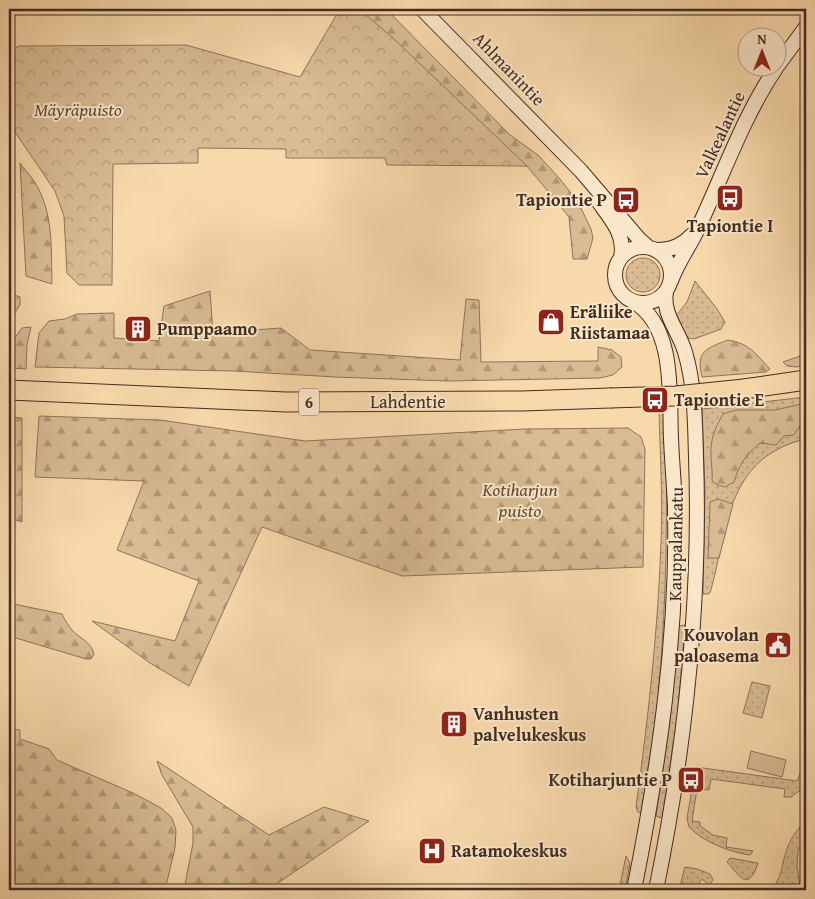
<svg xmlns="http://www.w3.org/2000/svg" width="815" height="899" viewBox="0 0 815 899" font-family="'Gentium Book Plus',serif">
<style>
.grass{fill:url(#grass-dots);stroke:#8e745a}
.forest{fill:url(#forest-firs);stroke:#8e745a}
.park{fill:url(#park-crowns);stroke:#8e745a}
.garden{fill:#d9bc94;stroke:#8e745a}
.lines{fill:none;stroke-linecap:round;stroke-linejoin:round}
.secondary-casing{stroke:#432d21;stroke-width:16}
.highway-casing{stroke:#432d21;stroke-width:21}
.secondary{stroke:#fae6c9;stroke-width:14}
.highway{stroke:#f8d9ac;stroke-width:19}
.highway-bridge-casing{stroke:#432d21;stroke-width:21;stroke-linecap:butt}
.highway-bridge{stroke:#f8d9ac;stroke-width:19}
.labels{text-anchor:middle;stroke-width:4;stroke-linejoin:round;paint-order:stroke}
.shield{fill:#fae6c9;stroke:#7a6453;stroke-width:1}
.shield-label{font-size:16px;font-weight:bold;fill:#432d21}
.street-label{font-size:18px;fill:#432d21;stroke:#fae6c9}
.park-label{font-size:18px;font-style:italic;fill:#614a38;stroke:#fae6c9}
.poi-label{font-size:18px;font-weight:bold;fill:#432d21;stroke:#fae6c9;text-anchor:start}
</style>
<defs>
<pattern id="grass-dots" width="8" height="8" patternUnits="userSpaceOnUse" patternTransform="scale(1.25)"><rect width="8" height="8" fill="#d9bc94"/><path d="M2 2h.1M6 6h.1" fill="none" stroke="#b29978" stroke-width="1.8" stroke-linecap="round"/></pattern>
<pattern id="forest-firs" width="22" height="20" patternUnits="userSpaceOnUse" patternTransform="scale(1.25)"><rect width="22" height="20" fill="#d9bc94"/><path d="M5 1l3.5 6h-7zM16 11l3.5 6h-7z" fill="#b29978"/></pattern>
<pattern id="park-crowns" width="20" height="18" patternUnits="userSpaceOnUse" patternTransform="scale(1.25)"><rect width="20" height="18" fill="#d9bc94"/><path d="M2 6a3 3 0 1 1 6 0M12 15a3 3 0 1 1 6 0" fill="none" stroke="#b29978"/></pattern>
</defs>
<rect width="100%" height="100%" fill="#f8d9ac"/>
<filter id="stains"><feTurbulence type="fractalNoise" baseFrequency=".004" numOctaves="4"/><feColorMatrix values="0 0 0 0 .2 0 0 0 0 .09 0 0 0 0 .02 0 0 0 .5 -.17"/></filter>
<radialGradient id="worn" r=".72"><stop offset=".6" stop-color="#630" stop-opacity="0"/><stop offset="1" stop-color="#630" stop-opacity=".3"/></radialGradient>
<!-- grass -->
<path class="grass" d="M626 275a17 17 0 1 1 34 0a17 17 0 1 1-34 0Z
M695 281 717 309 725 322 721 329 694 339 688 338 676 316 687 302Z
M9 293 20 297V305L9 322Z
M806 397V439C791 442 776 449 764 458 724 490 724 547 710 593L708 594H703L705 490 702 409Z
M665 409C668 505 667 601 658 697 654 736 647 775 641 813L638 812 636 807C648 719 658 631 661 543 663 498 660 454 659 410Z
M685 625 677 718 662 818 656 816 670 722 678 626Z
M752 682 770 686 762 718 743 713Z
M806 760V786L791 797H784L785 789 711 779 709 790 697 789 692 821 700 822V826L713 835 727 838 726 847 753 851 750 855C730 852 703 842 689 827L687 818 696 767 797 781Z
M806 820V837L798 851 797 866 800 884 805 890H772C784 872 781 864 788 846 792 836 799 828 806 820Z
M626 856 630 863 625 890H619Z
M730 858 758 863C748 893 740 876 727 862Z
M685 867 697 869 710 874 713 880 709 885 702 879 694 890H679Z"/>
<!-- forest -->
<path class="forest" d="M343 9H386L510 135 538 155 560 179 578 202 591 229 593 238 587 259H573L569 217 527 166 481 159Z
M20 163C24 169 30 175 34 181 54 212 51 249 52 284L26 276Z
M210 291 213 333 281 328 310 350 460 360 466 299 479 300 481 362 598 361V347L612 350 621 357 622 367 613 375 600 378 448 381 335 377 234 371 35 367 39 333 49 321 65 319 77 314 114 313V338L159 341 164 306Z
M31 327 27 344 26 369 9 368V346L22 328Z
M728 340C749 343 756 354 770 369L766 372 702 377C696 351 705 349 728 340Z
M806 354V364L797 367 787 366 783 362Z
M806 403V417L794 435 784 436 776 445 760 443C745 456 740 463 734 482L725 487 717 485 712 480C713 472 711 464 711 456 710 440 715 428 723 414L736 410H775Z
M39 416 160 420 305 441 525 429 628 428 641 437 645 449 643 567 402 576 262 527 189 686 150 663 92 621 175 641 199 581 117 550 144 481 35 477Z
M9 417 22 418V522L9 518Z
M718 499 733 504 719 558H708L710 502Z
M9 603 62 614C65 620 69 627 73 631 81 639 91 642 94 654L91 659H86L9 636Z
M9 729 20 730V739L49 749 57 760 133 793 161 808 172 818 176 830 175 848 165 890H9Z
M157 761 269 835 324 807 369 821 278 883 277 890H184L193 843V827L162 775Z"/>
<!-- park -->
<path class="park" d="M340 9H359L393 38 527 166 387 165 385 158H286V149L198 148V163L113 164 112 285H79L67 273 64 216 55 191 9 123V58L12 50 19 46 186 45 300 77Z"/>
<!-- garden -->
<path class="garden" d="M751 751 786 760 782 777 747 768Z"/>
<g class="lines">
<!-- secondary casing -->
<g class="secondary-casing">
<path id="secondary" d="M422 9 581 171 639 239 648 247
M778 65 806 27
M598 201C610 218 626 235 621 257
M615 275a28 28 0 1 1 56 0a28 28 0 1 1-56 0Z
M655 250C670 251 682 246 692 235
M671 281C678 261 691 245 699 226 724 173 743 117 776 68
M634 890C659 765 678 635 675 507 674 484 672 461 671 439 669 396 676 327 634 302
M656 890C685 749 701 602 696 457 695 423 695 385 685 352 679 331 662 314 666 292"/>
</g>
<!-- highway casing -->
<g class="highway-casing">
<path id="highway" d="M744 389 806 380
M9 390 286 402 522 401 610 398"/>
</g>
<!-- secondary -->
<use href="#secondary" class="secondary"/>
<!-- highway -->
<use href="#highway" class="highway"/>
<!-- highway-bridge casing -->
<g class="highway-bridge-casing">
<path id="highway-bridge" d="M610 398 676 396 744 389"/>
</g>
<!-- highway-bridge -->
<use href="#highway-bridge" class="highway-bridge"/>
</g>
<!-- icons -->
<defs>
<g id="bus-square" transform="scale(1.4375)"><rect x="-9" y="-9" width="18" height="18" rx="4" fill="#8f2418" stroke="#fae6c9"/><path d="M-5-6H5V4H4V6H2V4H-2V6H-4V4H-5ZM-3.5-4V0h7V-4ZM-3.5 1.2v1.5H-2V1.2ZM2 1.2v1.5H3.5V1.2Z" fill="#fff"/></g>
<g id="shop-square" transform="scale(1.4375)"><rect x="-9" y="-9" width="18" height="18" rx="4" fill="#8f2418" stroke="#fae6c9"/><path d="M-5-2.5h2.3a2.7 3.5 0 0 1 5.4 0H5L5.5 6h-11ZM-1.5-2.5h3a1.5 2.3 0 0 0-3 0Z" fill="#fff"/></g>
<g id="building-square" transform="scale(1.4375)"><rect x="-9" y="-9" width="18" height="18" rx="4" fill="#8f2418" stroke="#fae6c9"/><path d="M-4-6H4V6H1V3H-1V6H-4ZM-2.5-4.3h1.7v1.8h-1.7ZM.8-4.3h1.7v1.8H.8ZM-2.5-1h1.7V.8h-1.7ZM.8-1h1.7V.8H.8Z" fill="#fff"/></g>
<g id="civic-square" transform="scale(1.4375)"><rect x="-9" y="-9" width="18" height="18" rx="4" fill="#8f2418" stroke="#fae6c9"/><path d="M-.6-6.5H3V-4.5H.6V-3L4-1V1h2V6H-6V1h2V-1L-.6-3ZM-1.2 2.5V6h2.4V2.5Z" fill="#fff"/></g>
<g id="hospital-square" transform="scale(1.4375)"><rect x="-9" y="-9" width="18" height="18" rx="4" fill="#8f2418" stroke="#fae6c9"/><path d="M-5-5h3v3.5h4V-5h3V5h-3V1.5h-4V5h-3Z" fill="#fff"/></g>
</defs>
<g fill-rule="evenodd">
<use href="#bus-square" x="730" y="198"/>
<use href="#bus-square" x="626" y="200"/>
<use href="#shop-square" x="551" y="322"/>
<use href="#building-square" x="138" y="329"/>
<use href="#bus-square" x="655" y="400"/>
<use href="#civic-square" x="778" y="645"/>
<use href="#building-square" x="454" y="724"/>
<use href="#bus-square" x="691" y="780"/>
<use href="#hospital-square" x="432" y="851"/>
</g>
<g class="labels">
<!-- shield labels -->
<rect class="shield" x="299" y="388.5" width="20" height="27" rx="4"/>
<g class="shield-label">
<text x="309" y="408">6</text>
</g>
<!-- street labels -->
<g class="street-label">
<text transform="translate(509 69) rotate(46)" y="6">Ahlmanintie</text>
<text transform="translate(720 135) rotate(-65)" y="6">Valkealantie</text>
<text x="408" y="408">Lahdentie</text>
<text transform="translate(676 544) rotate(-89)" y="6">Kauppalankatu</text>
</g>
<!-- park labels -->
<g class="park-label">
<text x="78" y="116">Mäyräpuisto</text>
<text x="520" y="496">Kotiharjun<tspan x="520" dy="21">puisto</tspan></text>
</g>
<!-- poi labels -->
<g class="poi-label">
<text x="607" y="206" text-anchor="end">Tapiontie P</text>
<text x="730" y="232" text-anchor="middle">Tapiontie I</text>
<text x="570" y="318">Eräliike<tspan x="570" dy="21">Riistamaa</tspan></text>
<text x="157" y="335">Pumppaamo</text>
<text x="674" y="406">Tapiontie E</text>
<text x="759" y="641" text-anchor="end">Kouvolan<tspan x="759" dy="21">paloasema</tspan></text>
<text x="473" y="720">Vanhusten<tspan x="473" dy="21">palvelukeskus</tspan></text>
<text x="672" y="786" text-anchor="end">Kotiharjuntie P</text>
<text x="451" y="857">Ratamokeskus</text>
</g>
</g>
<!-- margin -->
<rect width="815" height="899" fill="none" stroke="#f8d9ac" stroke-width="30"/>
<rect x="10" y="10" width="795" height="879" fill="none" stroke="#432d21" stroke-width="2.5"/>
<rect x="15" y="15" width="785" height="869" fill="none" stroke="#432d21"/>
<!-- north arrow -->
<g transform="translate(762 52)"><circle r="24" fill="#fae6c9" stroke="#b19c86"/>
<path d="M0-4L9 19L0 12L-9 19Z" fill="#8f2418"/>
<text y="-8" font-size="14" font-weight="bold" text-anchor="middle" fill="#432d21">N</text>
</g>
<rect width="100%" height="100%" filter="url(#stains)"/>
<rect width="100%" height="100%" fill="url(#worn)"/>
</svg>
